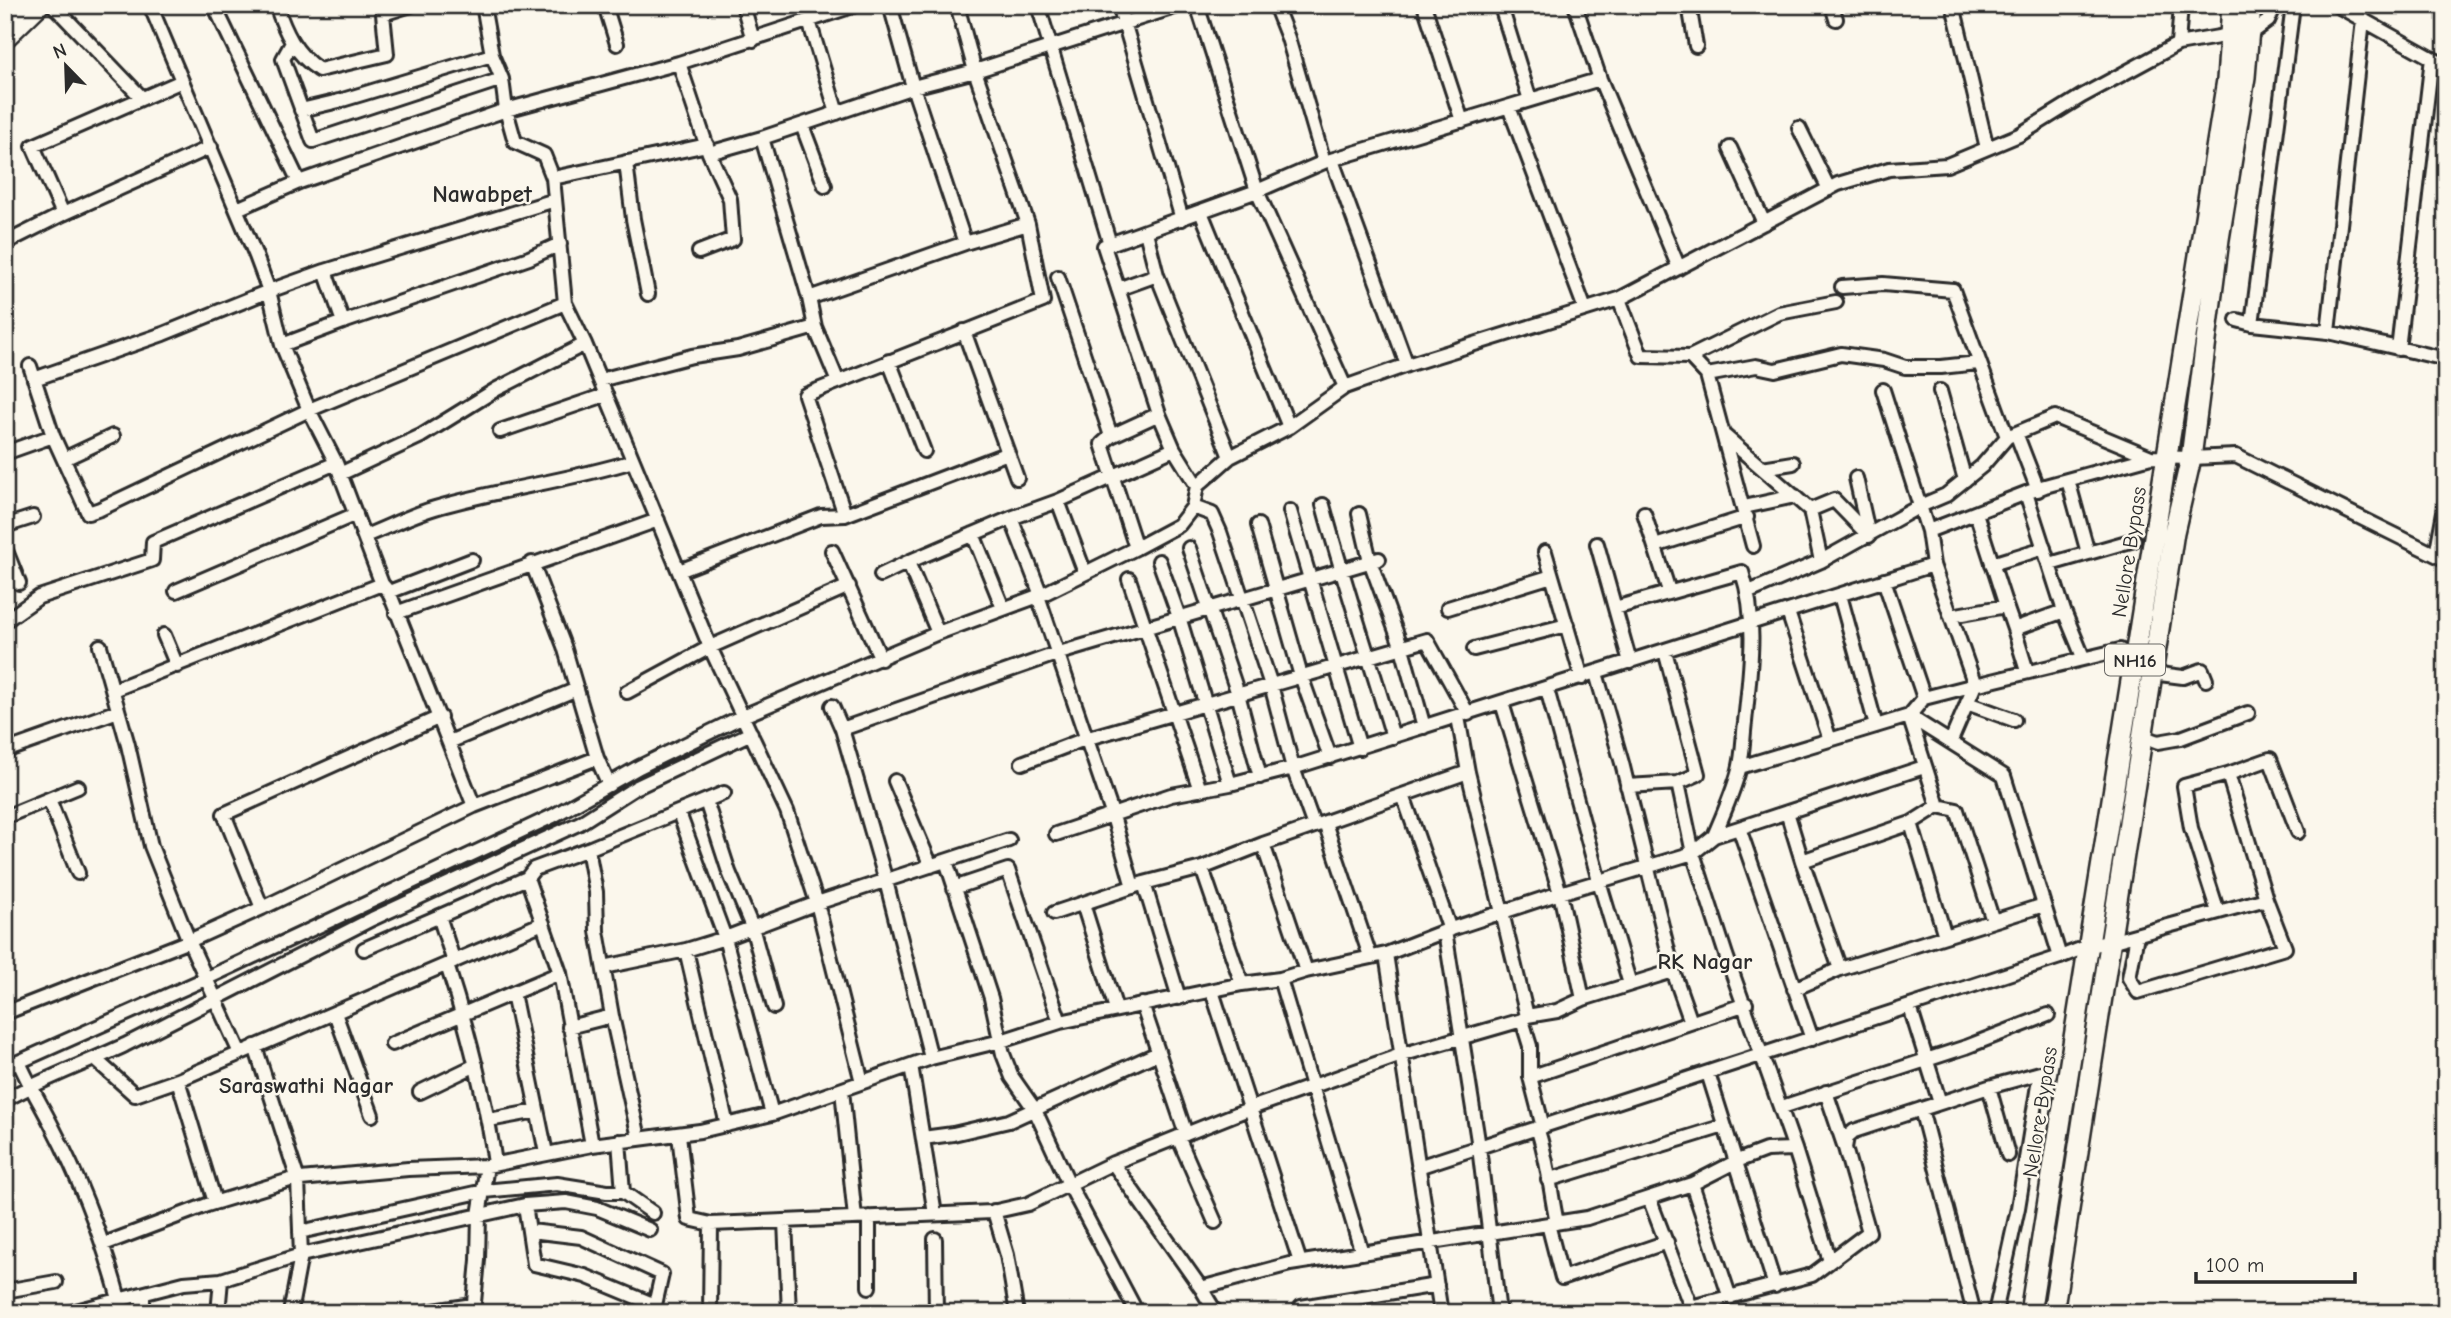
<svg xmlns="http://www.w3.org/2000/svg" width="2451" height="1318" viewBox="0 0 2451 1318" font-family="'Comic Neue',sans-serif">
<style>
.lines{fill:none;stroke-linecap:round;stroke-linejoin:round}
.minor-casing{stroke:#2b2b2b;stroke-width:18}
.major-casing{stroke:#2b2b2b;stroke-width:21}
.highway-casing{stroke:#2b2b2b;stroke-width:24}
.minor{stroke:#fbf7ec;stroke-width:12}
.major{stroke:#fbf7ec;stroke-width:16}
.highway{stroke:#fbf7ec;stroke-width:19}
.labels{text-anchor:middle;stroke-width:5;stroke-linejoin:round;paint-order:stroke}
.shield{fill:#fbf7ec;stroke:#696865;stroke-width:2}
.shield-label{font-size:19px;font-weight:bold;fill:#2b2b2b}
.street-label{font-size:21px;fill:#2b2b2b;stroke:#fbf7ec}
.neighbourhood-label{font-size:23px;font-weight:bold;fill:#2b2b2b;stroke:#fbf7ec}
.quarter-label{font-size:24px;font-weight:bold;fill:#2b2b2b;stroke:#fbf7ec}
</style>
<rect width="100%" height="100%" fill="#fbf7ec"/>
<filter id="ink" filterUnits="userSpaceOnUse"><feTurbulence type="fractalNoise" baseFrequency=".0143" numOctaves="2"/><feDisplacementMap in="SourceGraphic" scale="14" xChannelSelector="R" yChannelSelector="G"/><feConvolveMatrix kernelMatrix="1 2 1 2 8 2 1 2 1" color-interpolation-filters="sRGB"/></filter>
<g filter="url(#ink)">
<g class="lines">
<!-- minor casing -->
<g class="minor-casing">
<path id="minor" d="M53 5 142 98
M150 5 256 256 269 291 282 345 309 410 336 463 382 584
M214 5 299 182 506 110 679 63 856 5
M276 5C285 32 295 54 319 70L387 54 383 14 411 5
M483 5 492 55 502 79 506 110 515 142 544 155 553 178 565 303 585 344 710 647 787 811 817 903 862 1082
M605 5 617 44
M743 5 753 40
M890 5 913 87 965 243
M1038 5 1110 244
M1119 5 1182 219
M1197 5 1257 191 1345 387
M1275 5 1288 38 1324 162
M1424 5 1462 121
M1575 5 1600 79 1679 268
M1689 5 1696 46
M1832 5 1836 19
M1953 5 1987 148
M2336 5 2446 66
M1503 13 1530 100
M809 21 837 113
M292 43 283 59 313 141 502 79
M2178 44 2181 5
M679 63 709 153 730 199 733 239 699 252
M1509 107 1585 309
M301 110 339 101 492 55
M802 125 825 186
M1799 128 1829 189
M762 138 809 298 815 327 838 382
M1730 148 1764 223
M709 153 762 138 913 87 975 71 1181 5
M1332 160 1407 365
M626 162 633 219 648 294
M553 178 707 145
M237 209 299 182
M1201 212 1289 427
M63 214 33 146 182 81
M1146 232 1157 275 1230 457
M5 243 63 214 211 147
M325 271 343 322 529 258 560 244
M1058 277 1111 436
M1842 287 1883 284 1953 290 2007 437
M1118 289 1157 275
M809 298 965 243 1028 224
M1619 299 1641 356 1690 357 1779 313 1836 302
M2237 320 2252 324 2328 332 2446 359
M2252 324 2293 5
M964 331 1017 478
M2328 332 2363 20
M282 345 343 322
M2398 349 2432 58
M1690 357 1707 375 1753 546
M889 361 924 451
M30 366 53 436 88 513 100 509 309 410 565 303
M1707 375 1756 366 1775 370 1841 354 1884 360 1905 367H1941L1978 363
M34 379 163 334 269 291 325 271 555 200
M600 380 692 356 738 349 815 327
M1883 390 1928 531 2026 493 2064 611
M1940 391 1965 480
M500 431 605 395
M2016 433 2038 490
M1725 436 1810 510 1821 561
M5 453 53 436
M64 459 113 436
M1762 468 1793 463
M340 474 421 436 497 389 585 344
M2068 480 2088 553
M1197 486 1174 449 1159 414 1104 246 1257 191 1324 162 1600 79
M2026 493 2045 486 2151 457 2191 458 2236 456 2446 560
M1058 501 1085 573
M1323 505C1344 583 1370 660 1393 737
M1193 507 1212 514 1220 532 1271 685 1293 768 1314 826
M1744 507 1795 496
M1810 510 1834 500 1869 536 1856 478
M1290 511 1360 748
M1644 513 1669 591
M1976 513 2006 606
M1359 514 1370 561 1402 648 1424 727
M845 515 805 395 1043 301 1028 224 975 71 957 5
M1011 518 1041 595
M1258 525 1301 676 1330 757
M5 526 33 517
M1928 531 1933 565
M973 534 1003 608
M365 536C388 527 411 515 435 508 500 489 568 481 633 461
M1597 544 1630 662
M1655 546 1747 517
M5 548 19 583
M1136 548 1102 444 1111 436 1159 414
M1189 548 1238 694 1260 777
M832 551 881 659
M1545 552 1582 678
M2436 555 2446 501
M1159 561 1179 617 1230 784
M908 562 938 633
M532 563 564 646 597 758 609 785
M1992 564 2044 548
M2050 564 2134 540
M679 571 821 516 845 515 1008 453
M881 575 908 562 1011 518 1058 501 1174 449
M1129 579 1200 790
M1884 580 1924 698 1909 716 2004 776 2044 905
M176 591 356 514
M389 592 472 560
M1749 592 1821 561 1920 506 1946 495 1982 466 2007 437 2055 417 2151 457
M1840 595 1876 726
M1038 596 1113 816 1133 887
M1448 608 1552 576
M1615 608 1742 572C1758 620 1750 672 1745 722 1743 738 1743 755 1739 770 1733 793 1723 815 1714 836
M1788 612 1830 740
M396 613 658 520
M1951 616 2006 606 2014 629 2064 611 2083 657
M5 621 39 597 152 560 153 542 336 463
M2014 629 2027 671
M164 635 177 666
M100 646 128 745 151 846 189 941 240 1053
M1474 649 1567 625
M1665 651 1698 774 1678 783 1693 853 1714 836 1739 828
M1596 673 1622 763 1673 971 1691 1022
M2152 673 2183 677 2202 670 2206 680
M1547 689 1599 881 1630 984
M113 690 382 584 389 592 474 806
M627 692 710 647 849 586
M1502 703 1560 893 1583 999
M1967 703 2014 720
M832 706 842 729 886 881 931 1058
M1458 717 1468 772 1527 1016
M842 729 1056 654 1379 559
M2142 736 2158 742 2181 738 2248 713
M1951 741 1975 685 2120 650
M449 742 577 689
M5 751 118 711
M1022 763 1085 739 1427 640 1468 714
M1740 767 1909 716 1938 806 1911 823 1802 861 1840 969 1794 989
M2228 774 2270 759 2298 832
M895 781 931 866
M1627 786 1678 783
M1403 795 1450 930
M49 799 78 873
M706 801 729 872 752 927 774 1007
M1938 806 1957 810 1993 921
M1787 812 1802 861
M679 813 725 938 772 1114
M5 817 78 787
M1325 823 1370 956
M1911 823 1945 936
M1056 834 1171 795 1230 784 1293 768 1933 565 1975 685 1924 698
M1263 844 1306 971
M588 849 596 892 597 931 612 1016 639 1138
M946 861 991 998 1003 1054 1012 1077 1035 1110 1069 1184 1137 1313
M1202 868 1242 984
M527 878 560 973 592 1145
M1144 883 1179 998
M954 888 1008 870 1060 1022
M1083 904 1116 1009
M262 908 224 814 440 717
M1054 913 1144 883 1202 868 1263 844 1468 772
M439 916 454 962
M1445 931 1479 1147 1499 1313
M2137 935 2129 978 2138 992 2285 948 2266 899 2228 774 2184 786 2191 828 2218 912
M364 949 527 878 534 869 588 849 724 793
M686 950 727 1125
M1386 954 1441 1313
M2060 957 2088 946 2110 942 2266 899
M447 965C468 1030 485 1095 495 1163
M604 967 686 950 725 938 817 903 1009 840
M1280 979 1362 1253
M1212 991 1300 1262
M513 993 546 1153
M1142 1004 1186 1134
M1910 1007 1940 1103
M5 1013 189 941 262 908 474 806 597 758
M335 1013 372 1115
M1522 1020 1530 1046V1077L1543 1127
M569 1027 612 1016
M1812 1039 1739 828 1924 767
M392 1044 560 973
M255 1046 298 1180 301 1255 290 1313
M95 1059 135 1095 178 1080 543 923
M19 1062C29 1085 42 1106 53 1128 81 1182 103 1240 119 1299
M911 1065 935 1214
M5 1068 205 979 553 816 639 767 743 716 938 633 1041 595 1136 548 1179 525 1193 507 1197 486 1230 457 1289 427 1345 387 1407 365 1619 299 1838 184 1889 169 1947 165 2019 135 2082 96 2178 44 2230 35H2249L2268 21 2275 5
M1708 1073 1775 1286
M1530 1077 1746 1004
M178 1080 215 1202
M1989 1087 2008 1155
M842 1090 855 1218
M420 1092 476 1065
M1826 1092 1845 1148
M5 1100C44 1078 85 1064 125 1045L372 919 580 823 635 788 751 733
M1782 1107 1966 1047 2048 1015
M1921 1109 1974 1313
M489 1120 537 1111
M1537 1128C1548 1158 1550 1191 1557 1223
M679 1135 689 1219 711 1224 992 1212 1028 1204 1113 1163 1251 1108 1401 1055 1522 1020 1527 1016 1557 1011 1583 999 1673 971
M1178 1137 1215 1222
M923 1138 953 1134 1009 1121 1158 1053
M619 1141 623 1192
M1795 1149 1830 1261
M1113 1163 1201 1288 1216 1313
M1418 1167 2060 957 2044 905 1840 969
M1548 1180 1724 1126
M1692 1184 1730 1298
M1649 1198 1691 1307 1812 1275 1869 1232 1845 1148 1847 1137 1854 1131 1989 1087 2040 1073 2018 1208 1995 1313
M525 1205 534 1264 585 1276 655 1305 662 1274 581 1237 531 1231
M994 1211 1007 1255 1017 1313
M869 1217V1287
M785 1221 789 1313
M1548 1224 1562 1278 1667 1242
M300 1232 484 1191 557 1184 607 1192H623L653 1213
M935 1239 936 1313
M104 1244 207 1205 290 1180 408 1169 487 1166 592 1145 700 1131 772 1114 931 1058 1001 1041 1060 1022 1242 984 1280 979 1306 971 1386 954 1445 931 1560 893 1693 853 1726 955 1795 1149 1766 1150 1737 1161 1692 1184 1587 1218 1290 1264 1201 1288
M5 1291 56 1282
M143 1294V1313
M1301 1307 1437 1285
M68 1313 184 1283 221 1280 301 1255 525 1205 566 1202 597 1208 650 1230
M218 1313 221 1280
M420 1313 473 1305
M473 1313 478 1260 479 1215 487 1166
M710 1313 711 1224"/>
</g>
<!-- major casing -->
<g class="major-casing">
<path id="major" d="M5 24 25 5
M5 40 41 5"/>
</g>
<!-- highway casing -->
<g class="highway-casing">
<path id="highway" d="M2030 1313 2227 80 2232 5
M2053 1313 2174 532 2191 458 2219 239 2245 77 2251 5"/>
</g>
<!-- minor -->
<use href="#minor" class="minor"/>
<!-- major -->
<use href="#major" class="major"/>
<!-- highway -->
<use href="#highway" class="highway"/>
</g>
</g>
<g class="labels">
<!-- shield labels -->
<rect class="shield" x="2105" y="644.5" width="60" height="31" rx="5"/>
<g class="shield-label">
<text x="2135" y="667">NH16</text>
</g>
<!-- street labels -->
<g class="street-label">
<text transform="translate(2129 552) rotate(-81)" y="7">Nellore Bypass</text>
<text transform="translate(2040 1112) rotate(-81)" y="7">Nellore Bypass</text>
</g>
<!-- neighbourhood labels -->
<g class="neighbourhood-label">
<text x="1705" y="969">RK Nagar</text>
<text x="306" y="1093">Saraswathi Nagar</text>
</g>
<!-- quarter labels -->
<g class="quarter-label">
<text x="482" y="202">Nawabpet</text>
</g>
</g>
<!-- margin -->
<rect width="2451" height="1318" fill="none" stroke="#fbf7ec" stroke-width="28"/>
<rect x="14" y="14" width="2423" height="1290" fill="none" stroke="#2b2b2b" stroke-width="2.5" filter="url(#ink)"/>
<!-- north arrow -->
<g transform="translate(66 66) rotate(337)" stroke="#fbf7ec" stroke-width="5" paint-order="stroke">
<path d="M0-5L12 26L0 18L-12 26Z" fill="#2b2b2b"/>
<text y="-10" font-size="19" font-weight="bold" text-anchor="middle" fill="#2b2b2b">N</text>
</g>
<!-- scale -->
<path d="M2196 1272v10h159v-10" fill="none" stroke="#2b2b2b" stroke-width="3.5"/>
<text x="2206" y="1272" font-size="21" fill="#2b2b2b" stroke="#fbf7ec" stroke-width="5" paint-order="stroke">100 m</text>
</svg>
